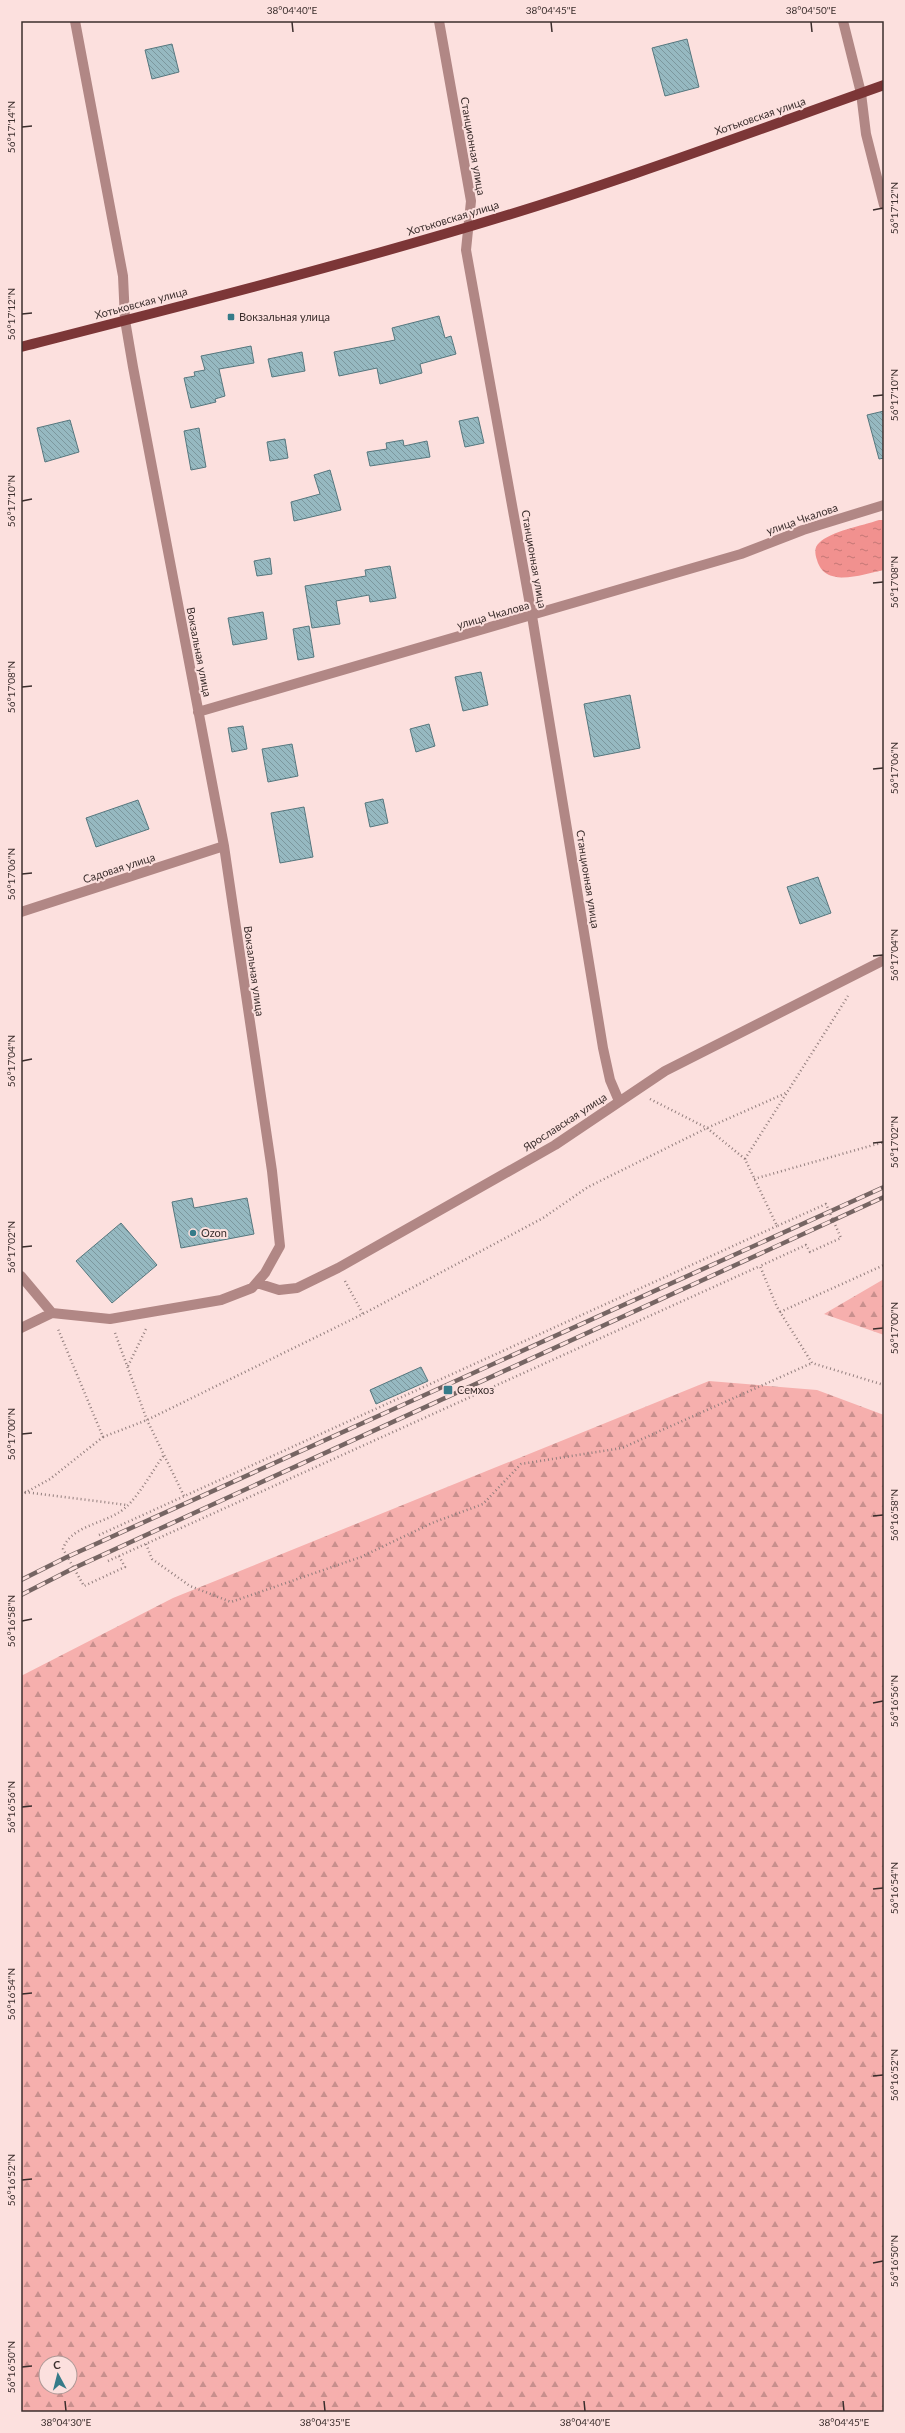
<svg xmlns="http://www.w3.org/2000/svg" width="905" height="2433" viewBox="0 0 905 2433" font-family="Lato,sans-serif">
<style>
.forest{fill:url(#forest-firs);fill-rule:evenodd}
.water{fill:url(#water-ripples)}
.building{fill:url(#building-back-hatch);stroke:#56777e}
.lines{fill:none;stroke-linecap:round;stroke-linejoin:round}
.path{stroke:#927e7d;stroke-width:2.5;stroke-dasharray:1 3;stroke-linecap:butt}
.minor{stroke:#b18785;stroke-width:10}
.major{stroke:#7c3637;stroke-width:10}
.rail-casing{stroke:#766563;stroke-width:4.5}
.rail{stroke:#fce0de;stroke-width:3;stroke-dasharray:9;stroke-linecap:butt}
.ticks{fill:none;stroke:#3b2e2d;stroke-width:1.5}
.poi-dot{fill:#367b89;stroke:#fce0de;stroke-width:1.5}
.labels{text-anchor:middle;stroke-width:4;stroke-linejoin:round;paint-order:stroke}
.street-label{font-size:11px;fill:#3b2e2d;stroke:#fce0de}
.poi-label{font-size:11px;fill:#3b2e2d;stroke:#fce0de;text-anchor:start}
.neatline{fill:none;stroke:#3b2e2d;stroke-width:1.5}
.ticks-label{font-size:10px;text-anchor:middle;fill:#3b2e2d}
</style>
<defs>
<pattern id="forest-firs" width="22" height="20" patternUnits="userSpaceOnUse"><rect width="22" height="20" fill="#f6afad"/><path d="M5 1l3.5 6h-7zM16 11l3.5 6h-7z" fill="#c88f8d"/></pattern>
<pattern id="water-ripples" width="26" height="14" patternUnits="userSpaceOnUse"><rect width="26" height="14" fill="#f1918f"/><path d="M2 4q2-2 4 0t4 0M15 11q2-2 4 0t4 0" fill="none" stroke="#c47775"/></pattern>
<pattern id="building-back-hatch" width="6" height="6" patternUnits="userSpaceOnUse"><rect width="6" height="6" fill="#96b9c1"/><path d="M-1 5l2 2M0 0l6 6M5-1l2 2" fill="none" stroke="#7c979d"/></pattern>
</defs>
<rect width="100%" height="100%" fill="#fce0de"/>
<!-- forest -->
<path class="forest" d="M884 1279V1335L824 1314Z
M709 1381 817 1390 884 1415V2412H21V1676L173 1598ZM46 2363H70V2387H46Z"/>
<!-- water -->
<path class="water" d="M879 520H884V570C863 574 825 589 817 560 815 554 814 547 819 543 831 531 862 526 879 520Z"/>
<!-- building -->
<path class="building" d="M687 39 699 87 665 96 652 48Z
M172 44 179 72 152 79 145 50Z
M439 316 445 338 451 336 456 354 420 364 422 373 380 384 377 368 339 376 334 352 395 340 392 328Z
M251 346 254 363 219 369 225 396 215 399 216 402 191 408 184 378 195 376 194 372 205 370 201 356Z
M302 352 305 371 272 377 268 359Z
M884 411V458L879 459 867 415Z
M478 417 484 443 465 447 459 421Z
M70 420 79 452 45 462 37 428Z
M199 428 206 467 191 470 184 431Z
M285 439 288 458 270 461 267 442Z
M403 440 404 446 427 441 430 457 370 466 367 452 387 449 386 443Z
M330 470 341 510 294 521 291 502 320 494 314 475Z
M270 558 272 574 257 576 254 561Z
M390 566 396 598 370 602 369 595 336 601 340 624 312 628 305 586 366 576 365 570Z
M263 612 267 639 233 645 228 618Z
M309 626 314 657 298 660 293 629Z
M481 672 488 705 463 711 455 677Z
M630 695 640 748 594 757 584 704Z
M429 724 435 746 416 752 410 729Z
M243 726 247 749 232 752 228 728Z
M292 744 298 776 268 782 262 749Z
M383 799 388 823 370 827 365 803Z
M138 800 149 829 96 847 86 818Z
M304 807 313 857 280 863 271 813Z
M818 877 831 913 800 924 787 887Z
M192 1198 194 1208 247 1198 254 1234 181 1248 172 1202Z
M121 1223 157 1265 112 1303 76 1261Z
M421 1367 428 1381 376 1404 370 1390Z"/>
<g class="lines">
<!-- path -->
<path class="path" d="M650 1099 707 1128 745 1159 777 1226 826 1204 841 1238 810 1252 806 1245 760 1266 777 1307 812 1363 884 1385
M745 1159 848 996
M754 1179 884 1142
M345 1281 363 1314
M780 1312 884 1265
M115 1333 147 1420 184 1496
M128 1366 147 1327
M103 1437 147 1420 363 1314 543 1218 588 1187 707 1128 786 1093
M25 1492 127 1505
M21 1495 50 1479 103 1437 58 1329
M99 1535 777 1226
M146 1544 152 1559 190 1586 231 1602 361 1557 432 1523 483 1504 521 1464 622 1448 812 1363
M119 1556 125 1567 84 1586 63 1549C69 1528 100 1524 118 1513 135 1504 152 1471 164 1455
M108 1561 760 1266"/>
<!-- minor -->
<path class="minor" d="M439 21 471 201 466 250 532 616 603 1048 610 1080 619 1101
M843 21 861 93 866 134 884 205
M198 712 741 554 803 530 884 505
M21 912 224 846
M21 1276 52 1313
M257 1283 279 1290 297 1288 338 1268 555 1145 665 1071 884 960
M52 1313 110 1319 221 1300 252 1288 265 1273 280 1246 272 1171 224 846 133 367 125 320 123 276 75 21
M21 1328 52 1313"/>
<!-- major -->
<path class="major" d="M21 347C170 309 320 271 468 227 608 186 746 134 884 85"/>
<!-- rail casing -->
<g class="rail-casing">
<path id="rail" d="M21 1580 67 1557 884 1187
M21 1595 74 1568 884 1197"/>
</g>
<!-- rail -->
<use href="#rail" class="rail"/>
</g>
<!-- ticks -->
<path class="ticks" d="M292 22 293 32M551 22 552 32M811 22 812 32M22 127 32 126M873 210 883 208M22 314 32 313M873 396 883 395M22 501 32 499M873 583 883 582M22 687 32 686M873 769 883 768M22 874 32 873M873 956 883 955M22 1061 32 1059M873 1143 883 1142M22 1247 32 1246M873 1329 883 1328M22 1434 32 1433M873 1516 883 1515M22 1621 32 1619M873 1703 883 1701M22 1807 32 1806M873 1889 883 1888M22 1994 32 1993M873 2076 883 2075M22 2180 32 2179M873 2263 883 2261M22 2367 32 2366M65 2401 66 2411M324 2401 325 2411M584 2401 585 2411M843 2401 844 2411"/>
<!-- markers -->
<g class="poi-dot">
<rect x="227" y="313" width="8" height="8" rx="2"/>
<circle cx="193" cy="1233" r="4"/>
<rect x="443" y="1385" width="10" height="10" rx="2"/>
</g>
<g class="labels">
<!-- street labels -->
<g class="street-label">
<text transform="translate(760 116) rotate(-19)" y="4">Хотьковская улица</text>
<text transform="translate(473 146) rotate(80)" y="4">Станционная улица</text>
<text transform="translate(453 218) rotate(-17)" y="4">Хотьковская улица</text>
<text transform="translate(141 303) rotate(-15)" y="4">Хотьковская улица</text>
<text transform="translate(802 519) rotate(-19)" y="4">улица Чкалова</text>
<text transform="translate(534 559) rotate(80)" y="4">Станционная улица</text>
<text transform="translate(493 615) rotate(-16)" y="4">улица Чкалова</text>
<text transform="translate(199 652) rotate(79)" y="4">Вокзальная улица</text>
<text transform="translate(119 868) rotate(-18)" y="4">Садовая улица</text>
<text transform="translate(588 879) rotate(81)" y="4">Станционная улица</text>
<text transform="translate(254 971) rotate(82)" y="4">Вокзальная улица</text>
<text transform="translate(565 1122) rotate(-33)" y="4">Ярославская улица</text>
</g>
<!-- poi labels -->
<g class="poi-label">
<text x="239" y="321">Вокзальная улица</text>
<text x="201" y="1237">Ozon</text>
<text x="457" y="1394">Семхоз</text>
</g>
</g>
<!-- border -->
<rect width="905" height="2433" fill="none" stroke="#fce0de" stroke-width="44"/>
<!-- north arrow -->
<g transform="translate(58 2375) rotate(353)"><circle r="19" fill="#fce0de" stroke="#af9997"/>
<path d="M0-3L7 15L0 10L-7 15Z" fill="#367b89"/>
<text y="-6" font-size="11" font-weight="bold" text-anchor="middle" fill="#3b2e2d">С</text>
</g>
<rect x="22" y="22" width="861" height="2389" class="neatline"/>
<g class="ticks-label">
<text x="292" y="14">38°04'40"E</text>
<text x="551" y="14">38°04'45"E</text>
<text x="811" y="14">38°04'50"E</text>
<text transform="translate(11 127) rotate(-90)" y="4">56°17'14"N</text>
<text transform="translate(894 208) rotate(-90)" y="4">56°17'12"N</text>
<text transform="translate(11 314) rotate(-90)" y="4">56°17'12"N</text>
<text transform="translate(894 395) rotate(-90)" y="4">56°17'10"N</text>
<text transform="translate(11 501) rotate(-90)" y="4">56°17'10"N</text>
<text transform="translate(894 582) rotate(-90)" y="4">56°17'08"N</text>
<text transform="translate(11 687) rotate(-90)" y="4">56°17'08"N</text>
<text transform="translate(894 768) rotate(-90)" y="4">56°17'06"N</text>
<text transform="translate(11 874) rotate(-90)" y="4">56°17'06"N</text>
<text transform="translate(894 955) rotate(-90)" y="4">56°17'04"N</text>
<text transform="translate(11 1061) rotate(-90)" y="4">56°17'04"N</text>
<text transform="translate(894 1142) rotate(-90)" y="4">56°17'02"N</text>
<text transform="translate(11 1247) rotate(-90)" y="4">56°17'02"N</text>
<text transform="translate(894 1328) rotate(-90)" y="4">56°17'00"N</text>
<text transform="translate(11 1434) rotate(-90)" y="4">56°17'00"N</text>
<text transform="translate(894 1515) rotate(-90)" y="4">56°16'58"N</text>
<text transform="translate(11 1621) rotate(-90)" y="4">56°16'58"N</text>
<text transform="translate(894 1701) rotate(-90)" y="4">56°16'56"N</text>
<text transform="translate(11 1807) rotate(-90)" y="4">56°16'56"N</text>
<text transform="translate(894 1888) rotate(-90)" y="4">56°16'54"N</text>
<text transform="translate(11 1994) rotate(-90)" y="4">56°16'54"N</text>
<text transform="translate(894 2075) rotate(-90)" y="4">56°16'52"N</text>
<text transform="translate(11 2180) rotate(-90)" y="4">56°16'52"N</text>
<text transform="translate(894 2261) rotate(-90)" y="4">56°16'50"N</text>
<text transform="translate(11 2367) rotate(-90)" y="4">56°16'50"N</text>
<text x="66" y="2426">38°04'30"E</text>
<text x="325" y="2426">38°04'35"E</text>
<text x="585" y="2426">38°04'40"E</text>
<text x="844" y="2426">38°04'45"E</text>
</g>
</svg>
